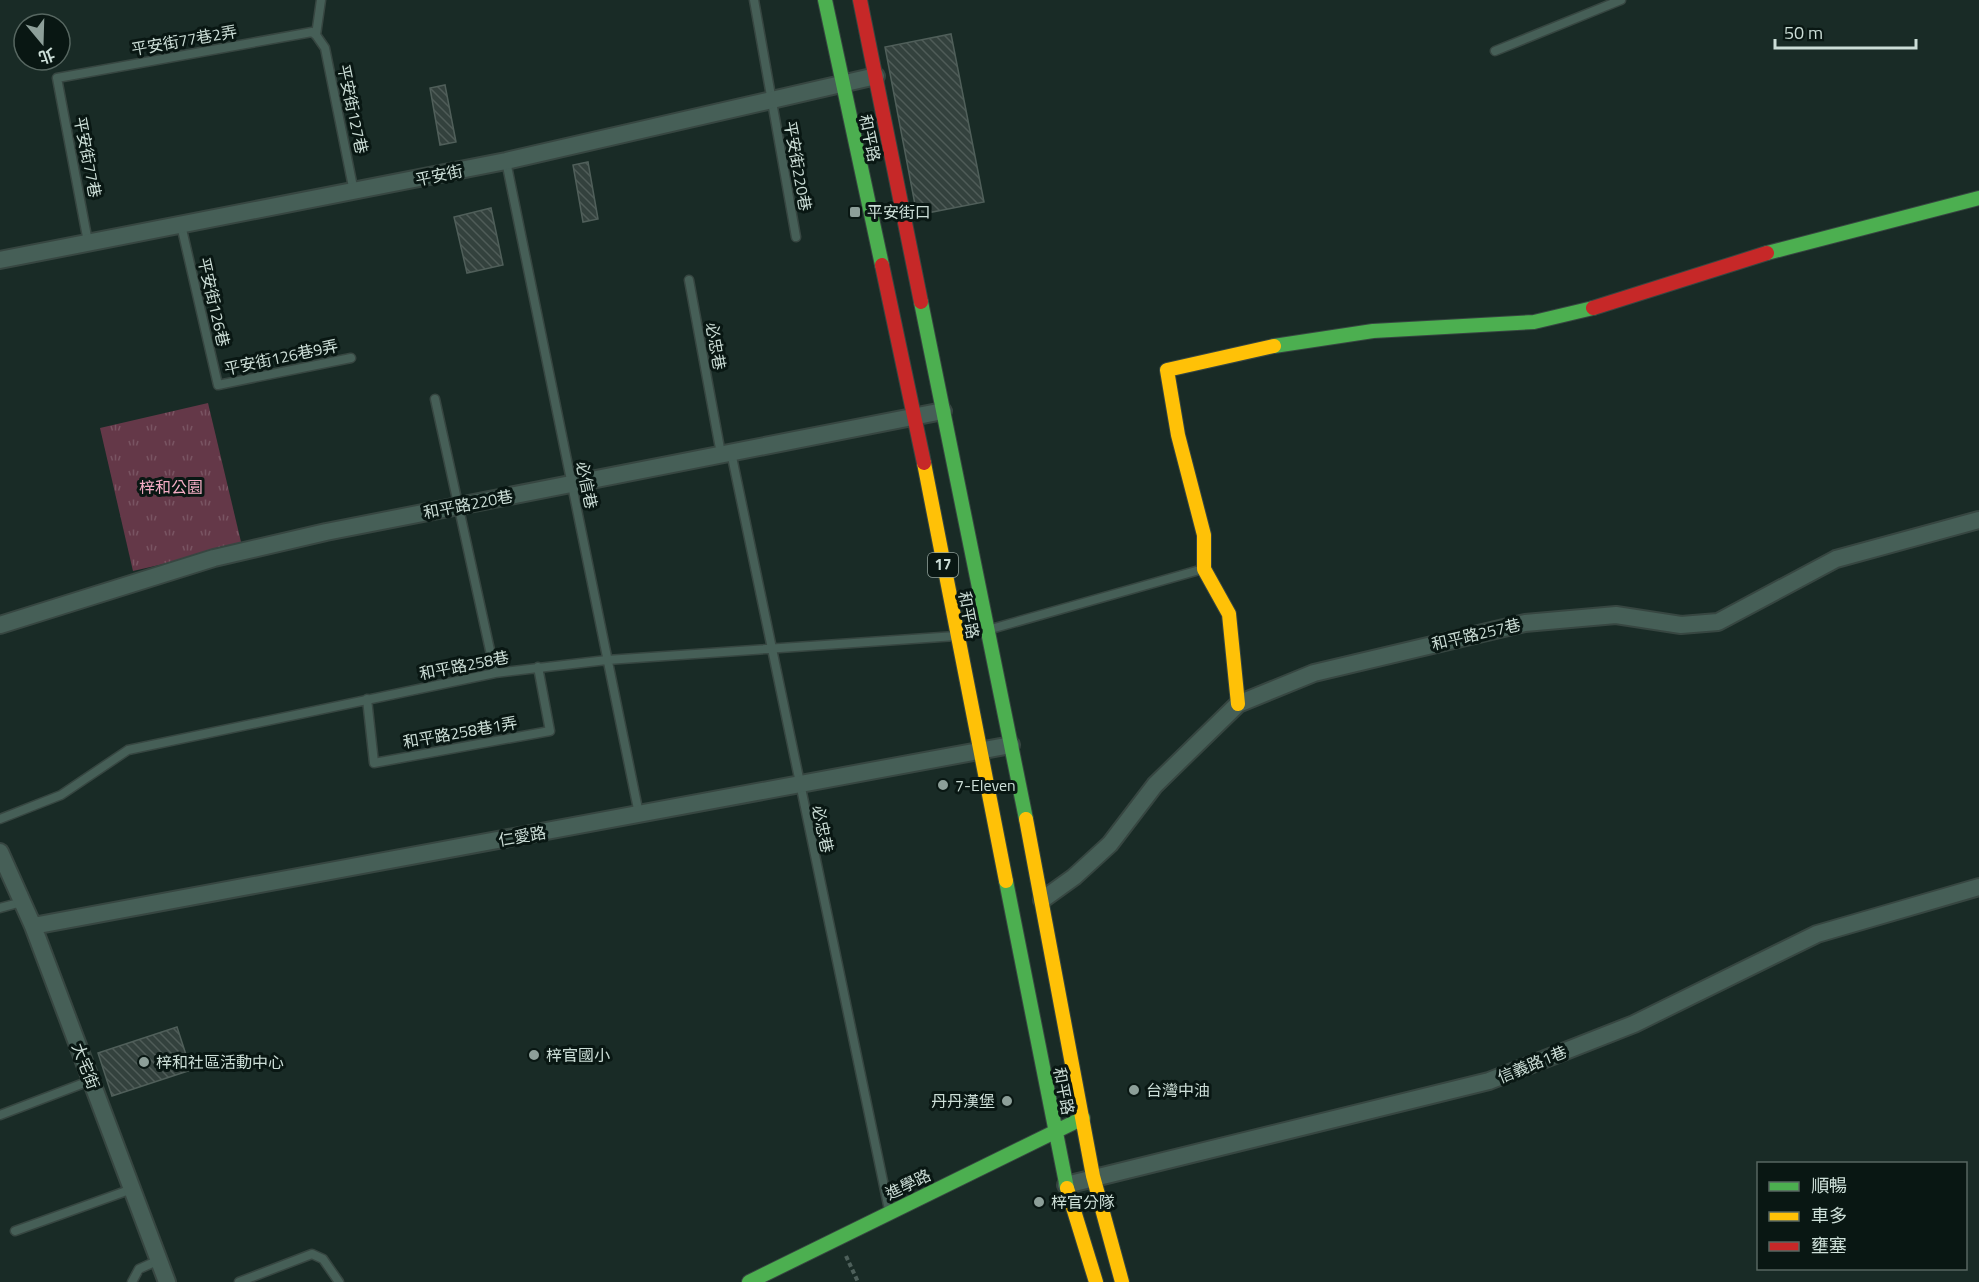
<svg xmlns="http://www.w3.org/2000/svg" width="1979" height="1282" viewBox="0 0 1979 1282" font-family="'Titillium Web','Noto Sans TC',sans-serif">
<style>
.park{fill:url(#park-tufts)}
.building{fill:url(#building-back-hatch);stroke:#505f5a;stroke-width:1.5}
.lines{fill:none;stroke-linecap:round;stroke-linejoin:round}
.lane-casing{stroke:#374641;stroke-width:11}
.street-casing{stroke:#374641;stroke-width:20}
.fast-casing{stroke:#374641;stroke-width:16}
.slow-casing{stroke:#374641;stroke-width:16}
.jam-casing{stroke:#374641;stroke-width:16}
.path{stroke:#4e605b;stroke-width:4;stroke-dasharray:4.5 3;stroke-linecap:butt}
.lane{stroke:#465f57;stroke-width:8}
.street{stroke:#465f57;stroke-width:16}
.fast{stroke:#4caf50;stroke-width:14}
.slow{stroke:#ffc107;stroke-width:14}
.jam{stroke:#c62828;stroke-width:14}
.poi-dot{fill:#8d9f99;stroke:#091713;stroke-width:2}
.labels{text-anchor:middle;stroke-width:6;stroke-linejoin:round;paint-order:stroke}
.shield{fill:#091713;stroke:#92a29c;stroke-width:1.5}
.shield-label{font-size:15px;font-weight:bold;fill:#ccded7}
.street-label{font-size:16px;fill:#ccded7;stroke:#091713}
.poi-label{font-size:16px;fill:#ccded7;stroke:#091713;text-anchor:start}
.park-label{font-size:16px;fill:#f4adc4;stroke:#091713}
</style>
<defs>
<pattern id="park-tufts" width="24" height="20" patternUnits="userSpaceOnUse" patternTransform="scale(1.5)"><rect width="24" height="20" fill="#643848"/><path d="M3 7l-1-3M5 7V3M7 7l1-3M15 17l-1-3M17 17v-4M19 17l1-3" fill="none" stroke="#795462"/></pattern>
<pattern id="building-back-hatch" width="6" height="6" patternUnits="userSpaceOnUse" patternTransform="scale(1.5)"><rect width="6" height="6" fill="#33413d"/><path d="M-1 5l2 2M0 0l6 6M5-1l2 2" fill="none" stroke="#4f5c58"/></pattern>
</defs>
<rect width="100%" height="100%" fill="#192b26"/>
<!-- park -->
<path class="park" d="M208 403 242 546 133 571 100 428Z"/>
<!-- building -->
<path class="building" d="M951 34 984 202 917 215 885 47Z
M445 85 456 142 440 145 430 88Z
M588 162 598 219 583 222 573 165Z
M491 208 503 265 467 273 454 217Z
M177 1027 191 1070 112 1096 98 1053Z"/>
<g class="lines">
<!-- lane casing -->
<g class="lane-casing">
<path id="lane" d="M754 0 796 237
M316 35 325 48 354 192
M316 35 321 0
M1495 51 1621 0
M506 161 639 814
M181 225 218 385 351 358
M88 242 57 78 312 32 316 35
M689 280 721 454
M435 399 495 673
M731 452 889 1210
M991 629 1203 569
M367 699 374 763 550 731 538 667
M0 819 61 795 128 750 495 673 607 660 956 636
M0 908 22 902
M0 1115 92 1080
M15 1231 132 1189
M132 1282 139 1269 159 1260
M239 1282 312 1254 323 1259 339 1282"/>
</g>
<!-- street casing -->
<g class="street-casing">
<path id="street" d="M0 260 506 161 876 76
M0 625 214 558 326 532 943 411
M0 852 33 926 167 1282
M1042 900 1074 877 1110 844 1155 785 1238 704 1314 673 1525 623 1616 615 1681 625 1718 622 1836 559 1979 520
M33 926 1011 745
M1066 1185 1489 1081 1634 1024 1817 934 1979 887"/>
</g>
<!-- fast casing -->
<g class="fast-casing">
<path id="fast" d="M825 0 882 265
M1767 253 1979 198
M921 302 1026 819
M1274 346 1373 331 1534 322 1593 308
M1006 881 1067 1188
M749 1282 1083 1118"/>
</g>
<!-- slow casing -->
<g class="slow-casing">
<path id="slow" d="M924 463 1006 881
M1238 704 1229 614 1204 569V535L1178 435 1167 370 1274 346
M1026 819 1093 1176 1122 1282
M1067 1188 1096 1282"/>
</g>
<!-- jam casing -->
<g class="jam-casing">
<path id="jam" d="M860 0 921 302
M882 265 924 463
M1593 308 1767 253"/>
</g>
<!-- path -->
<path class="path" d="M846 1256 858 1282"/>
<!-- lane -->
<use href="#lane" class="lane"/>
<!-- street -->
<use href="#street" class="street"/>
<!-- fast -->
<use href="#fast" class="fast"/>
<!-- slow -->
<use href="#slow" class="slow"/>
<!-- jam -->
<use href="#jam" class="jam"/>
</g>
<!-- markers -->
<g class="poi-dot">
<rect x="849" y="206" width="12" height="12" rx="3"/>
<circle cx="943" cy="785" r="6"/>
<circle cx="534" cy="1055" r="6"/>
<circle cx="144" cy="1062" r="6"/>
<circle cx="1134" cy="1090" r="6"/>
<circle cx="1007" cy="1101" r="6"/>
<circle cx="1039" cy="1202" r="6"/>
</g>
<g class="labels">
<!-- shield labels -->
<rect class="shield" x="928" y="553" width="30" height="24" rx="4.5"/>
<g class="shield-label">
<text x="943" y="570">17</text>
</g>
<!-- street labels -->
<g class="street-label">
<text transform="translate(184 40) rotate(-10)" y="6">平安街77巷2弄</text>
<text transform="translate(353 109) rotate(78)" y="6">平安街127巷</text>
<text transform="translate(870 138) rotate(78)" y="6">和平路</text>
<text transform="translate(88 157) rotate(79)" y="6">平安街77巷</text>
<text transform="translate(798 166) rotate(80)" y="6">平安街220巷</text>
<text transform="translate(439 175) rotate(-12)" y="6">平安街</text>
<text transform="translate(214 302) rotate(77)" y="6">平安街126巷</text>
<text transform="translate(716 346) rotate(80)" y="6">必忠巷</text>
<text transform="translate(281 357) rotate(-12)" y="6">平安街126巷9弄</text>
<text transform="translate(587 485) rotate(78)" y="6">必信巷</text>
<text transform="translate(468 504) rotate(-11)" y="6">和平路220巷</text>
<text transform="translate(969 615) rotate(79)" y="6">和平路</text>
<text transform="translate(1476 634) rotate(-13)" y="6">和平路257巷</text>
<text transform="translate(464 665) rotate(-11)" y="6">和平路258巷</text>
<text transform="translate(460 732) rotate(-10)" y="6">和平路258巷1弄</text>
<text transform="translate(823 829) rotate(78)" y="6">必忠巷</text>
<text transform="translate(522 836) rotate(-10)" y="6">仁愛路</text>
<text transform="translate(1532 1064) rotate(-22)" y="6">信義路1巷</text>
<text transform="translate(86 1066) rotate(69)" y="6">大宅街</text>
<text transform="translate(1064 1091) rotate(79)" y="6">和平路</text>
<text transform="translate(908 1184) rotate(-26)" y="6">進學路</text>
</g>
<!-- poi labels -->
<g class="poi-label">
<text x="867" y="218">平安街口</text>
<text x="955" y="791">7-Eleven</text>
<text x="546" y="1061">梓官國小</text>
<text x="156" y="1068">梓和社區活動中心</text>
<text x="1146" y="1096">台灣中油</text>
<text x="995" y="1107" text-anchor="end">丹丹漢堡</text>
<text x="1051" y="1208">梓官分隊</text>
</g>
<!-- park labels -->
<g class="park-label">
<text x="171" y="493">梓和公園</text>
</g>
</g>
<!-- legend -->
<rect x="1757" y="1162" width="210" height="108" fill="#091713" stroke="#576761" stroke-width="1.5"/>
<rect x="1769" y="1182" width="30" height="9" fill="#4caf50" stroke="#576761" stroke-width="1.5"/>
<text x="1811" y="1192" font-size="18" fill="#ccded7">順暢</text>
<rect x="1769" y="1212" width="30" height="9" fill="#ffc107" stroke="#576761" stroke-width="1.5"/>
<text x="1811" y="1222" font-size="18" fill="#ccded7">車多</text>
<rect x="1769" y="1242" width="30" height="9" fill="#c62828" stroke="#576761" stroke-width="1.5"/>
<text x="1811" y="1252" font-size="18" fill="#ccded7">壅塞</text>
<!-- north arrow -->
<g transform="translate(42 42) rotate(161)"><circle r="28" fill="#091713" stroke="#576761" stroke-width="1.5"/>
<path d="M0-4.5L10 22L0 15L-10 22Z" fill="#8d9f99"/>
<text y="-9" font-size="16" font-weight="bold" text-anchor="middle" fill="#ccded7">北</text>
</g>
<!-- scale -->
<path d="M1775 39v9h141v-9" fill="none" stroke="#ccded7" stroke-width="3"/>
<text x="1784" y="39" font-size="18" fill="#ccded7" stroke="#091713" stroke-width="4.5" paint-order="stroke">50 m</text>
</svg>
